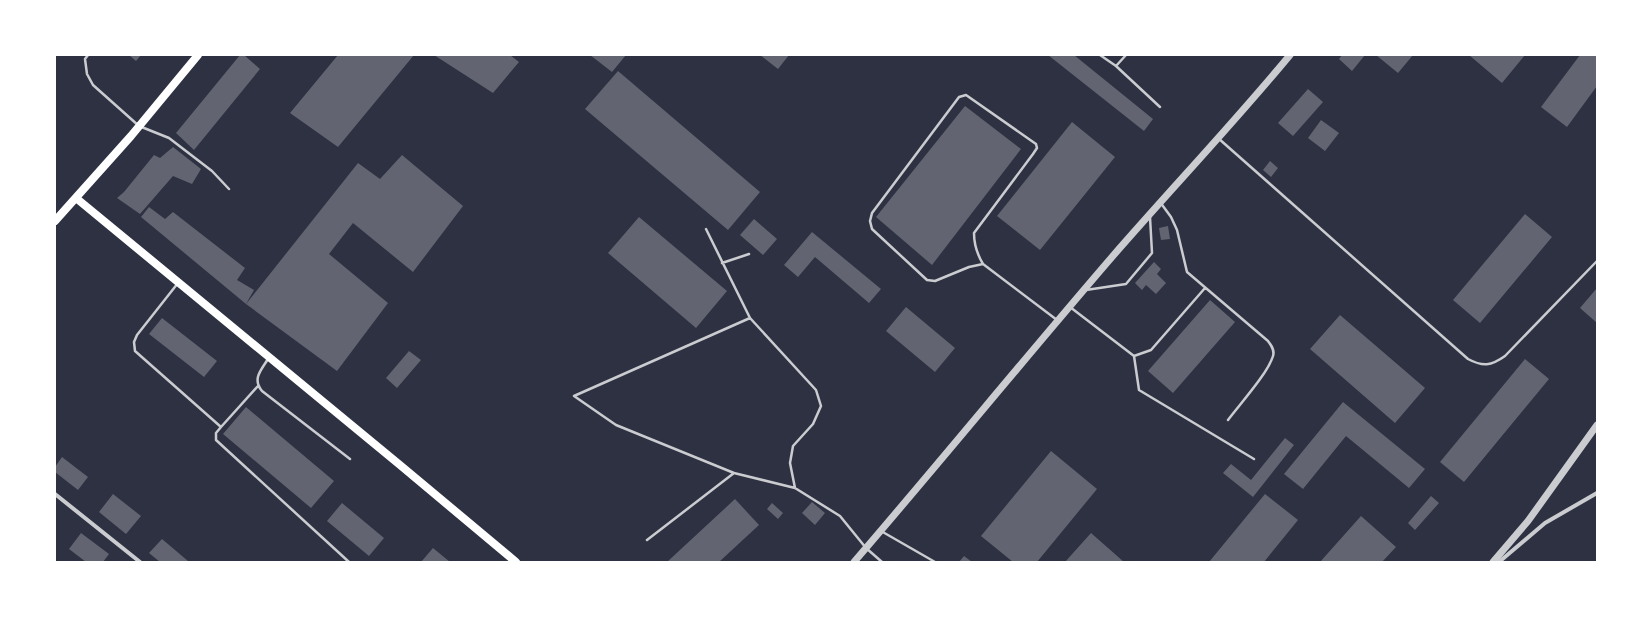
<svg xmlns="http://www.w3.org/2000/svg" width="1652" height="617" viewBox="0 0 1652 617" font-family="Lato,sans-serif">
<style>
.building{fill:#626471}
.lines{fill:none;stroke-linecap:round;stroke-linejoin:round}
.service{stroke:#caccd0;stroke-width:2.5}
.minor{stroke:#caccd0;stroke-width:4}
.tertiary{stroke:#caccd0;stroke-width:7}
.secondary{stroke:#fff;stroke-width:8}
</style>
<rect width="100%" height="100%" fill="#2d3142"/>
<!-- building -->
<path class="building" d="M129 55H141L136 61Z
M240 55H244L260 69 194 150 176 133Z
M338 55H414L338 147 290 113Z
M434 55H510L519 62 493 93Z
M590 55H626L612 72Z
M760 55H789L778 69Z
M1048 55H1074L1153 119 1144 131Z
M1342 55H1365L1352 71 1339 59Z
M1376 55H1413L1398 73Z
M1469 55H1525L1502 83Z
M1580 55H1597V86L1567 127 1541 107Z
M618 71 760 192 728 230 585 109Z
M1308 89 1323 102 1293 136 1278 123Z
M965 106 1021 149 932 265 876 217Z
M1321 120 1339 133 1325 151 1308 138Z
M1072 122 1115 157 1040 250 997 216Z
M173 147 201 169 192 184 173 176 140 214 117 198 124 192 154 155 160 158Z
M402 155 463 206 413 272 353 223 329 254 388 303 337 371 246 304 358 163 380 179Z
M1270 161 1278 168 1271 177 1263 170Z
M149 207 165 219 173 212 245 268 237 280 254 290 246 304 141 217Z
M1525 214 1552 237 1480 323 1453 300Z
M639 217 727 291 696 328 608 253Z
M754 219 777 239 763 255 740 235Z
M1168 226 1170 239 1161 240 1159 228Z
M812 232 881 289 869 303 815 257 798 277 784 265Z
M1154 262 1161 269 1157 274 1166 283 1156 294 1146 285 1142 290 1135 283Z
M1597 288V323L1580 308Z
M1210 300 1235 322 1173 393 1148 371Z
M906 307 955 348 935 372 886 331Z
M1340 315 1425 388 1395 423 1310 349Z
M162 318 217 361 204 377 149 334Z
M409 351 421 360 397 388 386 378Z
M1525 359 1549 379 1464 482 1440 462Z
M1343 402 1425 469 1409 488 1346 436 1303 489 1284 474Z
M246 407 334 481 311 508 223 434Z
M1285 438 1294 445 1253 497 1223 473 1231 464 1251 480Z
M1051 451 1097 489 1037 562H1013L981 536Z
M62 457 88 477 78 490 55 472V467Z
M113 494 141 516 126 534 99 512Z
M1265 494 1298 520 1264 562H1209Z
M1431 496 1439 503 1415 530 1408 523Z
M735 499 759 525 719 562H667Z
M812 502 825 513 815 525 802 513Z
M342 503 384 538 369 556 327 521Z
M772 503 783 513 778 519 767 509Z
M1361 516 1396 547 1382 562H1320Z
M81 533 109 554 103 562H86L69 549Z
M1091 533 1124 562H1065Z
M162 539 188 561 187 562H160L149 553Z
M433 548 450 562H421Z
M964 556 972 562H959Z"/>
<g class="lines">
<!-- service -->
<path class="service" d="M88 55 85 59 87 74 93 85 139 126 169 138 212 171 229 189
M1100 55 1116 66 1126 55
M1116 66 1160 107
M1218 138 1468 359C1483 367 1491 366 1505 356L1597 261
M1160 202 1171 217 1177 230 1187 272 1268 341C1271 345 1275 350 1273 356 1268 373 1240 404 1228 420
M722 263 749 254
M983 264 969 267 935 281 927 280 872 229 870 221 872 213 959 97 966 95 1036 144 1037 148 1033 154 974 233C974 245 977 254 983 264L1057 320
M178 283 137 335 134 342 135 351 221 427 216 433V440L349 562
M1086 290 1126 284 1152 253 1150 217
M1070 307 1134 356 1139 390 1254 459
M750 318 816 390 821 406 813 424 793 446 790 463 795 488
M1134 356 1151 350 1205 288
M268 359C261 370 252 379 262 391L350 459
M574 396 750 318 706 229
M574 396 616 425 734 473
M221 427 258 386
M881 531 935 562
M647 540 734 473 795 488 840 516 866 548 882 562"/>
<!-- minor -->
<path class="minor" d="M55 494 140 562
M1499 562 1545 523 1597 493"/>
<!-- tertiary -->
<path class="tertiary" d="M854 562C941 461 1025 358 1112 257 1171 189 1233 124 1290 55
M1493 562 1528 521 1597 425"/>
<!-- secondary -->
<path class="secondary" d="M76 198 400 465 516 562
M55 221 131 136 198 55"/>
</g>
<!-- border -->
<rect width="1652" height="617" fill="none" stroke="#ffffff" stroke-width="112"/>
</svg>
